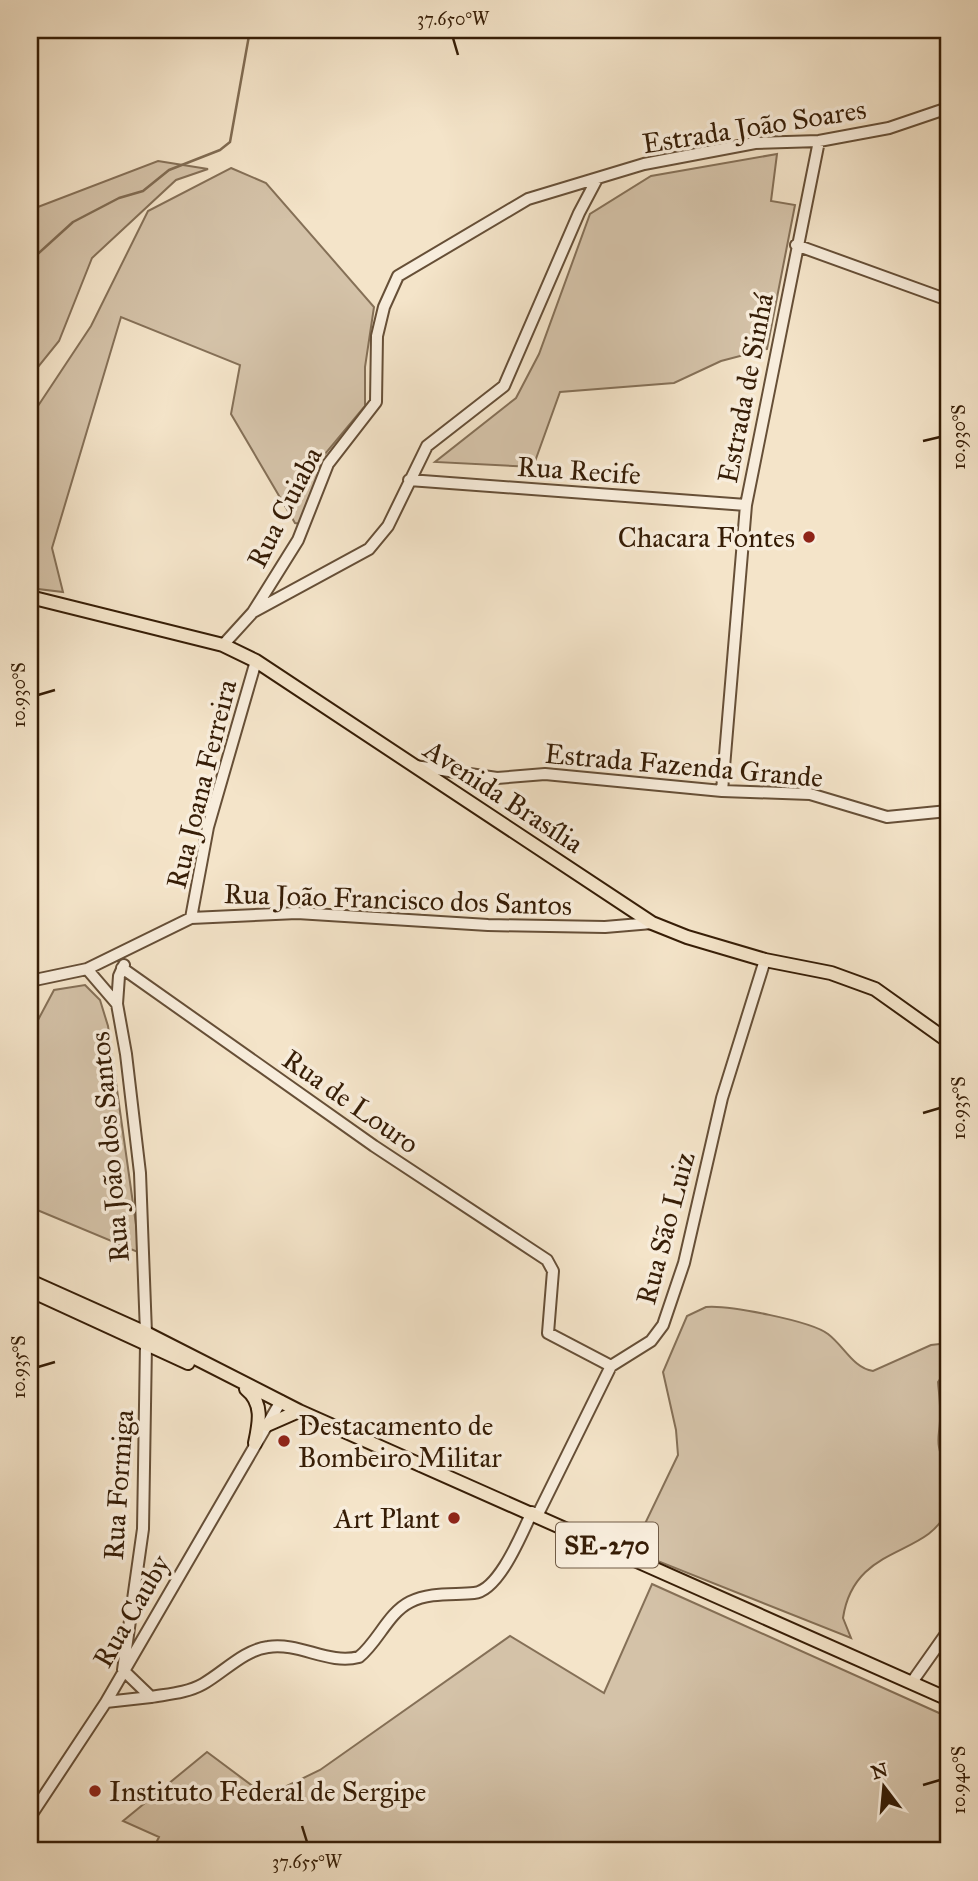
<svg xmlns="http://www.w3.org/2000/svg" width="978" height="1881" viewBox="0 0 978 1881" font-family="'IM FELL Great Primer',serif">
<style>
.green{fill:#d4c2a8;stroke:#857057;stroke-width:2}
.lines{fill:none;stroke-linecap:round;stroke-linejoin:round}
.stream{stroke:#816c53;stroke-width:2.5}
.minor-casing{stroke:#664f37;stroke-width:14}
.major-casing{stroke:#361d06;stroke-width:16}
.minor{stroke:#f8eddc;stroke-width:10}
.major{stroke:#f4e4c9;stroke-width:12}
.ticks{fill:none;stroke:#361d06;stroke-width:2.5}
.poi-dot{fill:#8f2418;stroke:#f8eddc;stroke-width:2.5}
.labels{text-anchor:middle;stroke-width:7;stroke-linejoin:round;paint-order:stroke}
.shield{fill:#f8eddc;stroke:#705b46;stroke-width:2}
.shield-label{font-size:26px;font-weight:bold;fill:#361d06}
.street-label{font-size:28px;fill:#361d06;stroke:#f8eddc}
.poi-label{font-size:28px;fill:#361d06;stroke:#f8eddc;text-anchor:end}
.neatline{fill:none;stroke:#361d06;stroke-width:2.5}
.ticks-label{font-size:18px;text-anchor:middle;fill:#361d06}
</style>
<rect width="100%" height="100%" fill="#f4e4c9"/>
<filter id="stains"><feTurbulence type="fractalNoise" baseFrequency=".00286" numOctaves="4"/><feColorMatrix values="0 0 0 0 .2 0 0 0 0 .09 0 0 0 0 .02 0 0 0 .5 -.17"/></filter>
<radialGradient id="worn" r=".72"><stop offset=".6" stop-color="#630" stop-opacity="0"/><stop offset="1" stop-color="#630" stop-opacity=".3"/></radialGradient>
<!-- green -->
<path class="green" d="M777 154 771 201 795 205 767 349 721 361 674 383 560 392 533 467 435 462 516 398 539 354 590 214 651 176Z
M158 161 208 169 176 180 92 258 59 341 30 377V210Z
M231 168 266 183 374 307 365 367V406L325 454 301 524 295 523 231 414 240 365 121 317 52 548 63 592 30 588V418L91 326 148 211Z
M85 985 100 1000 108 1026 140 1253 30 1207V1035L54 990Z
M706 1307C729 1305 811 1321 828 1334 844 1346 853 1368 873 1371L931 1345 948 1343V1368L938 1382C939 1394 941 1407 940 1420 940 1429 937 1438 939 1447 943 1468 955 1488 947 1510 929 1558 854 1543 843 1618L851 1638 655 1560 639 1546 641 1532 678 1455 676 1430 663 1372 687 1316Z
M652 1584 948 1717V1851H152L159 1837 123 1821 207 1752 266 1796 320 1770 510 1636 604 1693Z"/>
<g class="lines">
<!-- stream -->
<path class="stream" d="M30 261 73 222 119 198 143 191 169 170 220 150 230 142 250 30"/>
<!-- minor casing -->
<g class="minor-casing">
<path id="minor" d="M796 245 948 300
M409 480 746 505
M253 612 298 540 328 464 376 402 377 336 384 307 398 276 528 199 644 164 755 143 819 141 889 128 948 108
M223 645 253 612 369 549 388 526 427 446 504 386 579 213 597 179
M415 766 497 778 545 774 722 791 810 794 887 817 948 811
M722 791 746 505 819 141
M191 918 208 827 256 661
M122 968 374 1146 547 1260 553 1271 548 1333 611 1366
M87 969 117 1004 126 1054 140 1173 146 1333
M30 981 87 969 191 918 297 913 488 925 605 927 652 923
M117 1004 119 976 124 965
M146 1344 143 1529 123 1670 151 1697C168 1694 187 1693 203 1684 224 1672 244 1650 268 1647 300 1642 328 1665 359 1657 378 1642 388 1613 410 1602 430 1592 453 1595 474 1593 499 1591 522 1533 532 1512
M538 1514 611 1366 651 1341 663 1325 684 1263 722 1098 765 960
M912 1682 948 1631
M106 1702 151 1697
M30 1817 106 1702 281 1401"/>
</g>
<!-- major casing -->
<g class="major-casing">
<path id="major" d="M30 597 223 645 256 661 652 923 687 937 765 960 831 973 875 989 948 1041
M30 1281 146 1333 299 1411 948 1699
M40 1295 188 1363
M246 1389C264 1403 259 1424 255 1443
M267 1425 299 1411"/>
</g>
<!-- minor -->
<use href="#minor" class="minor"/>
<!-- major -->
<use href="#major" class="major"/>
</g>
<!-- ticks -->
<path class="ticks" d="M453 38 458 55M923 441 940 437M38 695 55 690M923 1113 940 1108M38 1367 55 1362M923 1785 940 1780M302 1826 307 1842"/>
<!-- markers -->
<g class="poi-dot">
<circle cx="809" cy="537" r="7"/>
<circle cx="284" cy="1441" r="7"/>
<circle cx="454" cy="1518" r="7"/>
<circle cx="95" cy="1791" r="7"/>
</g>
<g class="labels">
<!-- shield labels -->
<rect class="shield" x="556" y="1522.5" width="102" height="45" rx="5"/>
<g class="shield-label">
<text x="607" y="1554">SE-270</text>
</g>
<!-- street labels -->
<g class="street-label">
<text transform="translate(754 126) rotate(-9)" y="10">Estrada João Soares</text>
<text transform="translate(745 388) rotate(-79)" y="10">Estrada de Sinhá</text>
<text transform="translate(579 470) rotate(4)" y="10">Rua Recife</text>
<text transform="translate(284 507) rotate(-63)" y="10">Rua Cuiaba</text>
<text transform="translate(684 765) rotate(5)" y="10">Estrada Fazenda Grande</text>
<text transform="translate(201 784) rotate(-76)" y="10">Rua Joana Ferreira</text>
<text transform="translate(504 796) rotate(33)" y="10">Avenida Brasília</text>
<text transform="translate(398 899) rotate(2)" y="10">Rua João Francisco dos Santos</text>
<text transform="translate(351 1101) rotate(35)" y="10">Rua de Louro</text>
<text transform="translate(109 1147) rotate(-95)" y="10">Rua João dos Santos</text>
<text transform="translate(665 1228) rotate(-75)" y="10">Rua São Luiz</text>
<text transform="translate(118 1485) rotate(-86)" y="10">Rua Formiga</text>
<text transform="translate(131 1611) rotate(-60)" y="10">Rua Cauby</text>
</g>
<!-- poi labels -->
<g class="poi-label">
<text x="795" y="547">Chacara Fontes</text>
<text x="298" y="1435" text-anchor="start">Destacamento de<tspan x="298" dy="32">Bombeiro Militar</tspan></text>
<text x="440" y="1528">Art Plant</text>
<text x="109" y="1801" text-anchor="start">Instituto Federal de Sergipe</text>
</g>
</g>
<!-- margin -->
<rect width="978" height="1881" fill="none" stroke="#f4e4c9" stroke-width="77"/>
<!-- north arrow -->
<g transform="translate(884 1787) rotate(344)" stroke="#f8eddc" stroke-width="5" paint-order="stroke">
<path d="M0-5L12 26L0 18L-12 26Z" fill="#361d06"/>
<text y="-10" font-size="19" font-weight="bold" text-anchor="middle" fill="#361d06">N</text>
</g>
<rect x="38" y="38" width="902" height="1804" class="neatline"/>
<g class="ticks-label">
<text x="453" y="25">37.650°W</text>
<text transform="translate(959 437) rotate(-90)" y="6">10.930°S</text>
<text transform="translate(19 695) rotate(-90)" y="6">10.930°S</text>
<text transform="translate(959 1108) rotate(-90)" y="6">10.935°S</text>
<text transform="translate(19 1367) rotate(-90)" y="6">10.935°S</text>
<text transform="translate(959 1780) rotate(-90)" y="6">10.940°S</text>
<text x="307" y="1868">37.655°W</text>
</g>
<rect width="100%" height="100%" filter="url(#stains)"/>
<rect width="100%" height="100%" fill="url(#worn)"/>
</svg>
